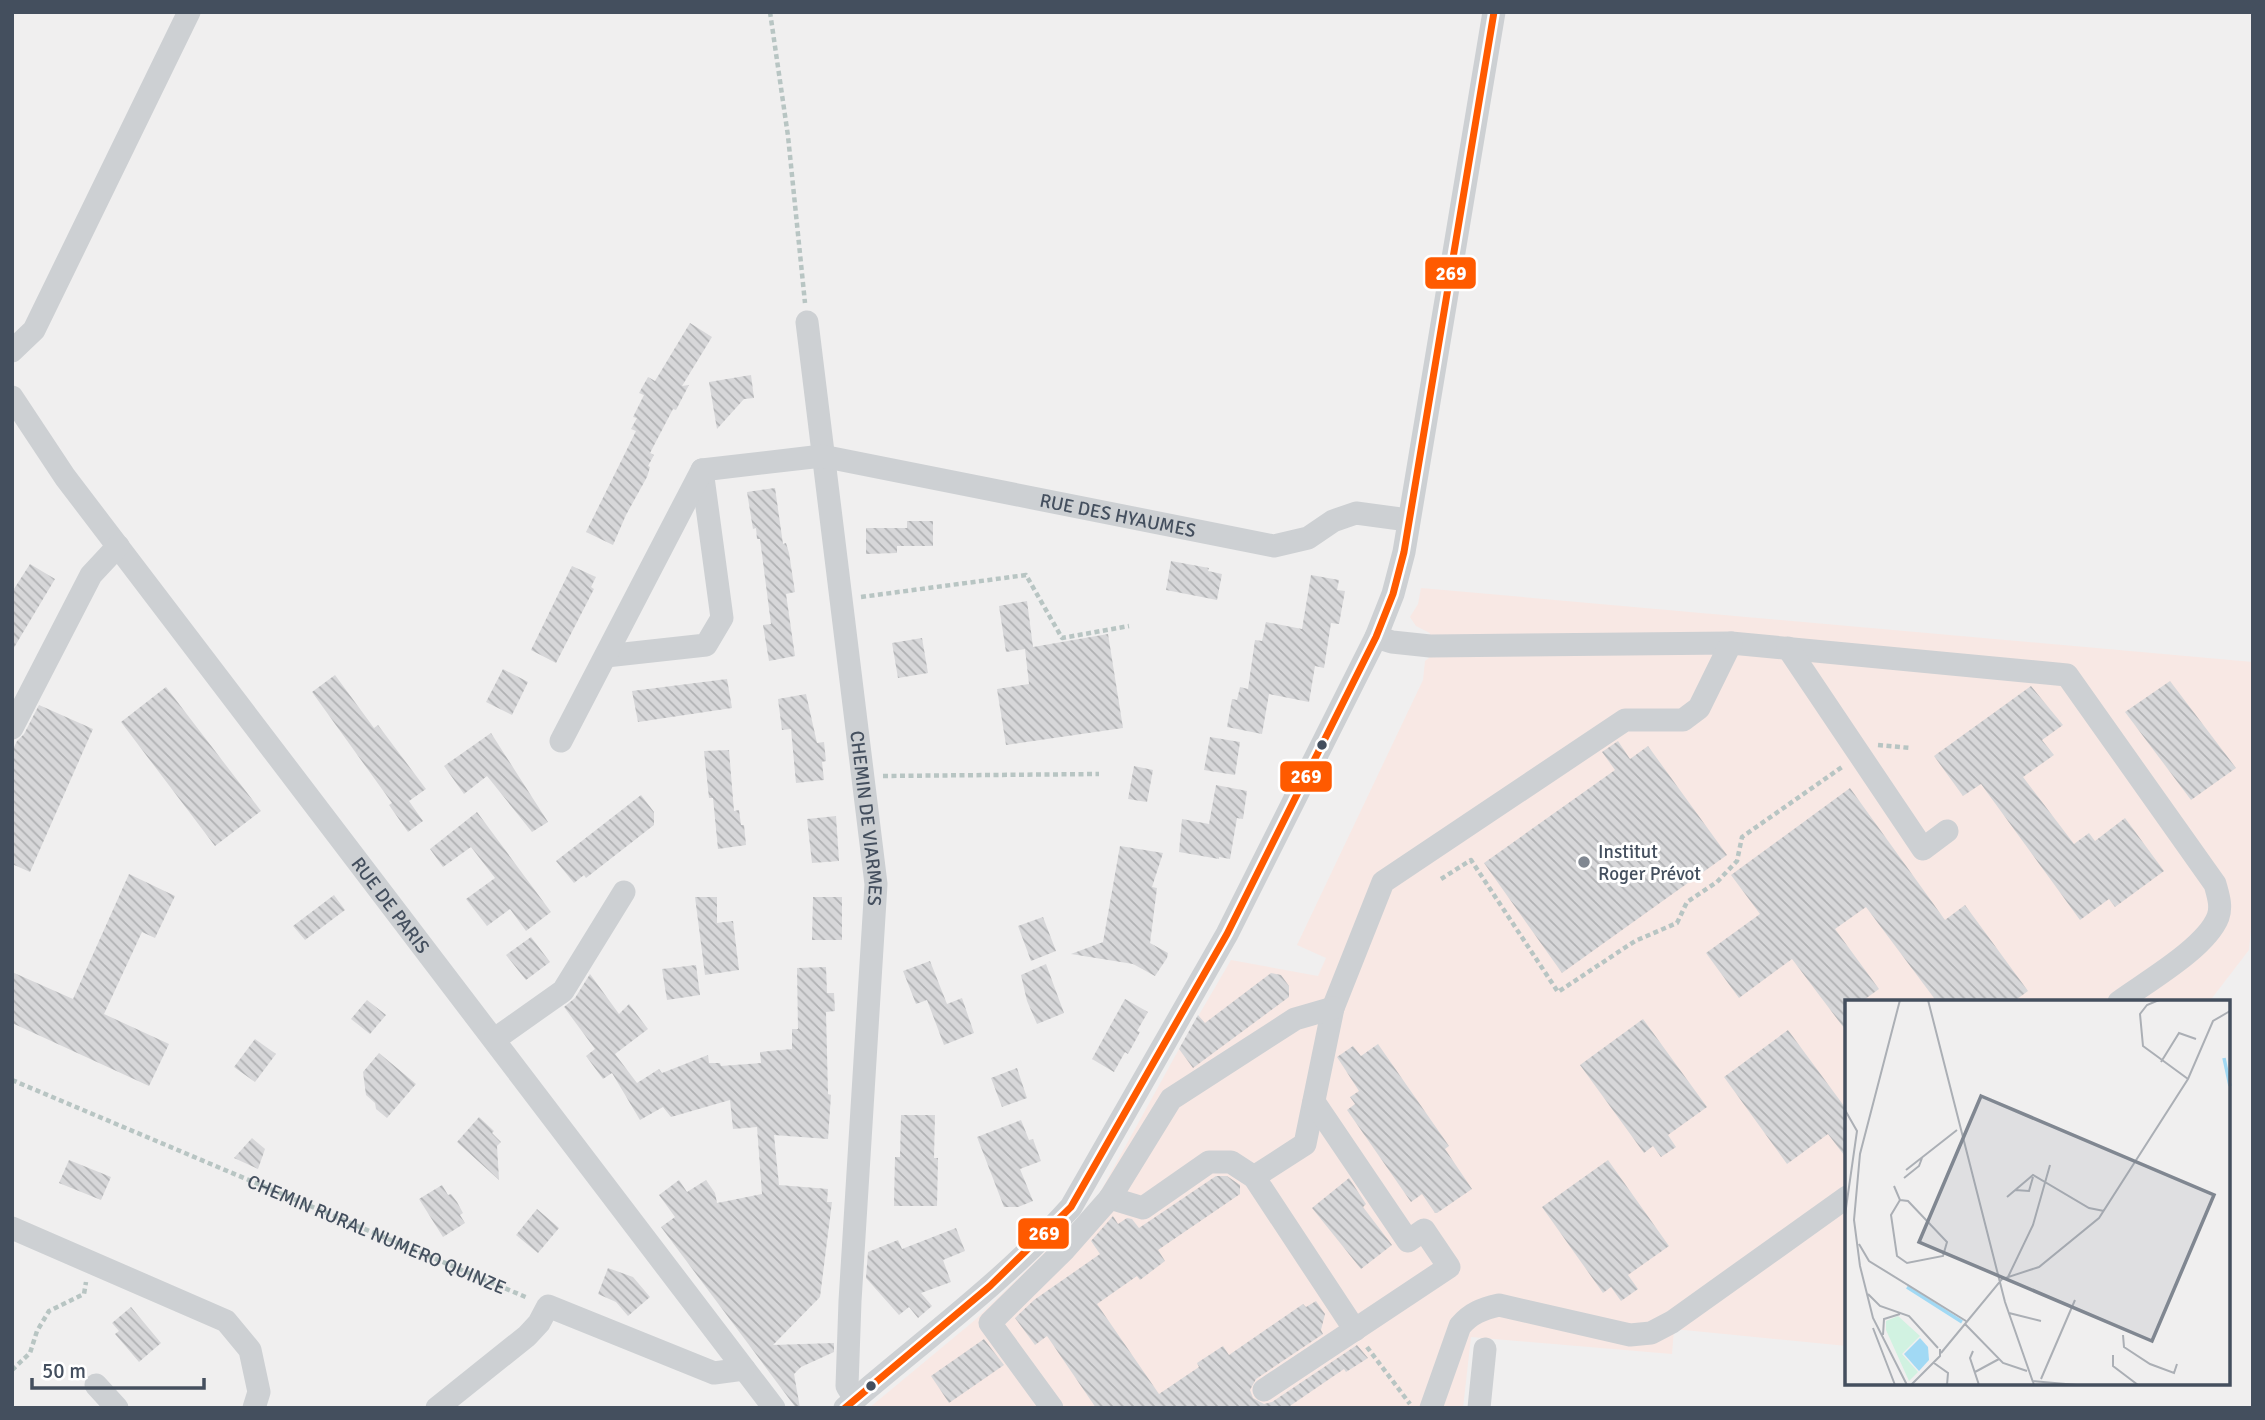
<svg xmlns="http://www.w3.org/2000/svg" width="2265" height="1420" viewBox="0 0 2265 1420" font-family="Signika,sans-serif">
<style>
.medical{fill:#f8e8e4}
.building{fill:url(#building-back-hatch)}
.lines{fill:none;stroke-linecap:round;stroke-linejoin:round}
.path{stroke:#b8c5c3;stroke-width:4.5;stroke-dasharray:5 3.5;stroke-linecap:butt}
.minor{stroke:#cdd0d3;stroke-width:23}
.bus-1-casing{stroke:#fff;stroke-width:12}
.bus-1{stroke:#ff5a00;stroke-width:7}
.bus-dot{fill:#444f5e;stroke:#fff;stroke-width:2.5}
.poi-dot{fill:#808791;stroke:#fff;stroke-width:2.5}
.labels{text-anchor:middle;stroke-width:6;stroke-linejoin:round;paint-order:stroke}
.street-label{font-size:19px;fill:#444f5e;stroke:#fff}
.poi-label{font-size:19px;fill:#444f5e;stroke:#fff;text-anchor:start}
.inset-river{fill:none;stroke:#a1d9f4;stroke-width:3.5}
.inset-road{fill:none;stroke:#abafb5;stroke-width:2}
.view{fill:#808791;fill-opacity:0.15;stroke:#808791;stroke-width:3.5}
.inset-edge{fill:none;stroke:#444f5e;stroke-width:3.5}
.line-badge{stroke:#fff;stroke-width:2.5}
.badge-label{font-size:19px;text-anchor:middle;font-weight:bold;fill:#fff}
</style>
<defs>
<pattern id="building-back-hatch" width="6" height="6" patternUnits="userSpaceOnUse" patternTransform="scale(1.75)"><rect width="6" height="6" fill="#d7d7d9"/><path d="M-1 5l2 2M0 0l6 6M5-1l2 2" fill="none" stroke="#b0b1b3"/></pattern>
</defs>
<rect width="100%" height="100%" fill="#f0efef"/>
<!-- medical -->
<path class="medical" d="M1421 588 2253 662V905L2249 950 2209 1002H1847V1346L1674 1329 1672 1354 1471 1337 1463 1408H869L975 1320 1093 1205 1179 1049 1231 960 1318 976 1326 958 1297 945 1423 680 1425 661 1429 658 1430 633 1416 626 1410 617 1418 604Z"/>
<!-- building -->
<path class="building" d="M690 323 712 337 682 386 689 385 676 410 673 409 650 453 654 455 648 466 650 467 647 477 626 515 613 545 586 532 636 431 631 429 637 418 633 417 644 395 639 393 648 377 655 381Z
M751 375 754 398 744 399 717 429 709 382Z
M775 488 783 544 786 543 789 553 795 592 786 594 795 656 769 661 763 625 771 624 760 539H757L756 528 753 529 747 492Z
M907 521H933V546H897V553L866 554V528H907Z
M1171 561 1209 568 1208 571 1222 574 1217 600 1166 590Z
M30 564 55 579 12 651V592Z
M572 566 596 577 591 587 594 589 556 663 531 650Z
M1311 575 1339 580 1337 590 1345 591 1339 624 1331 623 1324 668 1315 666 1309 702 1269 694 1262 734 1227 727 1232 699 1237 700 1240 687 1248 689 1255 640 1262 641 1266 622 1302 629Z
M1027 601 1033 647 1108 634 1123 728 1006 745 997 689 1029 684 1025 649 1006 652 999 606Z
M922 638 928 673 898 678 892 643Z
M503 669 528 682 512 715 486 702Z
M335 675 374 728 378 725 426 789 409 801 423 821 408 832 389 805 392 803 312 692Z
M727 679 732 708 638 722 632 691Z
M2170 681 2236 768 2191 800 2125 712Z
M2031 686 2063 725 2042 740 2054 755 2023 777 2074 844 2089 833 2095 841 2125 818 2164 871 2115 907 2109 899 2080 920 1981 784 1963 796 1934 756Z
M166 687 261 811 215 846 121 722Z
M806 694 817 743 824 742 826 761 822 762 824 780 796 783 791 729 782 730 778 699Z
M39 705 93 729 30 872 12 864V751L17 741 24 734Z
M491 733 548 822 532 832 487 776 464 794 444 766Z
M1210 737 1240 742 1235 775 1204 770Z
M1618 741 1630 759 1648 746 1727 855 1562 973 1484 863 1615 770 1602 752Z
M729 750 734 811 739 810 741 825H744L746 845 718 849 713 798H709L704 751Z
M1134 766 1153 770 1147 802 1128 799Z
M1216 785 1247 791 1243 819 1237 818 1230 859 1219 857V859L1179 852 1182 819 1209 824Z
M1850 788 1945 920 1965 905 2028 991 2013 1002H1937L1866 907 1835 929 1879 989 1861 1002H1847V1032L1792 959 1739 998 1706 953 1760 914 1731 875Z
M641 795 654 812V825L586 878 584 875 574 883 556 861Z
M477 812 551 912 526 931 510 909 487 926 466 899 495 878 471 847 443 867 430 849Z
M836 816 839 861 812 863 807 819Z
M1120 846 1163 853 1152 887 1157 888 1150 943 1168 953 1167 958 1155 976 1133 964 1071 954 1103 942Z
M129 874 175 896 155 938 142 932 104 1014 169 1044 149 1086 12 1023V972L73 999Z
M334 895 345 910 305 940 293 926Z
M695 897H717V923L733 921 739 970 705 975Z
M813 897H842V940H812Z
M1043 917 1056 951 1031 961 1018 926Z
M531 937 550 962 526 980 506 955Z
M930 961 947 1004 962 998 974 1033 944 1045 927 1000 916 1004 903 971Z
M1046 964 1064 1013 1037 1024 1027 1001 1021 975Z
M696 965 700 995 667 1000 662 969Z
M826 967 827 993H834L835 1011 826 1012 828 1094 831 1095 828 1139 774 1135 779 1185 828 1189 827 1202H832L820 1297 773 1345 834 1343V1352L801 1367 794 1374 800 1408H796L661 1227 675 1217 659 1195 679 1180 687 1192 706 1180 715 1193 717 1203 762 1194 757 1127 733 1129 730 1100 671 1117 663 1107 640 1120 612 1073 603 1079 586 1056 595 1049 564 1007 575 998 590 974 619 1014 629 1004 648 1029 615 1054 637 1083 659 1069 662 1073 708 1055 709 1063H720L721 1066 761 1063 760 1052 792 1049V1029H798L797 968Z
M1271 973 1281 975 1289 986V997L1193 1068 1179 1049 1198 1015 1205 1023Z
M1125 999 1148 1012 1137 1031 1140 1032 1128 1054 1125 1052 1114 1072 1092 1059Z
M367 1000 386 1015 370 1034 351 1019Z
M1643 1019 1707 1107 1668 1135 1676 1147 1661 1157 1653 1146 1644 1153 1580 1065Z
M1788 1030 1847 1110V1159L1828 1134 1787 1164 1724 1077Z
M255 1039 276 1054 255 1082 234 1067Z
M1378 1044 1449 1146 1445 1149 1472 1189 1437 1213H1435L1422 1194 1411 1202 1347 1110 1355 1104 1350 1097 1359 1091 1337 1057 1353 1046 1361 1056Z
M379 1053 416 1084 387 1118 376 1109 375 1103 366 1095 363 1072Z
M1017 1068 1027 1098 1002 1107 991 1078Z
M901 1115H935L934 1158H938L937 1206H894L895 1157H900Z
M479 1117 494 1131 492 1133 501 1142 497 1146 499 1180 457 1142Z
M1021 1120 1029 1140 1033 1139 1041 1161 1020 1169 1033 1201 1018 1207H1004L977 1137Z
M252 1138 265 1149 258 1169 234 1158Z
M69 1160 111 1177 101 1200 59 1183Z
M1608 1160 1669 1246 1628 1275 1638 1289 1621 1301 1611 1287 1603 1293 1542 1207Z
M1216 1176H1227L1240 1185V1194L1158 1250 1165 1261 1140 1280 1137 1276 1097 1304 1159 1394 1199 1367 1197 1363 1223 1346 1229 1355 1303 1304 1306 1307 1316 1301 1325 1314 1321 1330 1323 1334 1256 1379 1250 1390 1253 1398 1264 1404 1272 1402 1357 1345 1368 1358 1346 1372 1344 1369 1287 1408H1096L1047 1336 1035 1345 1015 1318 1034 1300 1100 1254 1091 1241 1113 1216 1118 1224 1127 1218 1132 1219 1139 1228Z
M1349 1178 1366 1204 1363 1207 1392 1245 1361 1269 1312 1208Z
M442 1185 448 1195 451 1194 457 1202 463 1213 460 1215 465 1223 443 1237 419 1199Z
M537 1209 559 1228 538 1253 516 1235Z
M956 1228 965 1251 943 1260 951 1282 921 1293 932 1306 918 1318 909 1307 899 1315 866 1278 868 1252 898 1240 902 1249Z
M608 1268 633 1277 650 1297 628 1316 616 1302 598 1294Z
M131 1307 161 1343 139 1362 115 1334 119 1331 112 1323Z
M984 1339 1004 1365 949 1403 931 1376Z"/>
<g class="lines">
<!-- path -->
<g class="path">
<path d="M770 12 788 136 805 303"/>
<path d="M861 597 1026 575 1062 638 1129 626"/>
<path d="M1878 745 1910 748"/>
<path d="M883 776 1099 774"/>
<path d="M1441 879 1471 860 1558 992 1635 941 1677 923 1687 902 1717 882 1737 861 1742 837 1842 767"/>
<path id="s1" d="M12 1080 528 1298"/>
<path d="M1367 1347 1410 1404"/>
<path d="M12 1370 30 1353 37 1331 49 1311 84 1294 86 1282"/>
</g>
<!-- minor -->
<g class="minor">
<path id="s2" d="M807 322 876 884 850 1301 847 1386 855 1399"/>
<path d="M12 351 34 330 189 12"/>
<path id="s3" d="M12 397 65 477 774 1408"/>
<path d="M1376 637 1392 642 1430 646 1731 643 2067 675 2215 884C2218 895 2222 906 2218 917 2206 948 2146 982 2119 1002"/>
<path d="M1788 648 1923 849 1947 831"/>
<path d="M606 656 706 645 722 618 702 470"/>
<path d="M12 728 91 575 118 546"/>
<path id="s4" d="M561 741 702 470 822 456 1274 546 1308 538 1333 521 1356 513 1408 520"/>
<path d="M495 1039 563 991 624 892"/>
<path d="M1254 1177 1305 1144 1333 1008 1383 882 1625 720H1683L1699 708 1731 643"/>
<path d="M1110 1198 1143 1208 1209 1162H1231L1254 1177 1355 1330"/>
<path d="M12 1228 226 1321 250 1350 259 1392 254 1408"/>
<path d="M96 1385 117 1408"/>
<path d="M1264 1390 1449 1267 1424 1230 1408 1241 1314 1102"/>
<path d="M437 1408 527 1336 539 1323 548 1306 714 1373 744 1369"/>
<path d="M845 1408C921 1342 1004 1282 1071 1207L1227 934 1376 637 1393 594 1404 552 1494 12"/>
<path d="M1052 1408 990 1323 1065 1249 1110 1198 1171 1099 1295 1019 1333 1008"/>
<path d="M1431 1408 1460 1326C1471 1313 1482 1309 1499 1305L1630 1335 1651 1333 1672 1322 1847 1197"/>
<path d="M1479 1408 1485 1349"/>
</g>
<!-- bus-1 casing -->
<g class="bus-1-casing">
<path id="bus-1" d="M845 1408 990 1286 1071 1207 1227 934 1376 637 1393 594 1404 552 1494 12"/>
</g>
<!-- bus-1 -->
<use href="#bus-1" class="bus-1"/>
</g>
<!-- markers -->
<g class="bus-dot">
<circle cx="1322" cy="745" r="6"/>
<circle cx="871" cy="1386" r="6"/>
</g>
<circle class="poi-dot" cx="1584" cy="862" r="7"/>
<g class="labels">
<!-- street labels -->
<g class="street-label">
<text dy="7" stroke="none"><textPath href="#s4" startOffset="728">RUE DES HYAUMES</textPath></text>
<text dy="7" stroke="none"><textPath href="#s2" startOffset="500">CHEMIN DE VIARMES</textPath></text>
<text dy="7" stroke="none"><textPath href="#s3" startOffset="634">RUE DE PARIS</textPath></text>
<text dy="7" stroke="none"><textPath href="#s1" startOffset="396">CHEMIN RURAL NUMERO QUINZE</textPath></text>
</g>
<!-- poi labels -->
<g class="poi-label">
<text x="1598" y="858">Institut<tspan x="1598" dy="22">Roger Prévot</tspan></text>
</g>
</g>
<!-- overview -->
<g transform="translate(1845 1000)">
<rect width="385" height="385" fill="#f0efef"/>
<path d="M53 316 75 336 57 354 73 372 64 381 41 330V321Z" fill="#d1f2e1"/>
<path d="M75 338 83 347 84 360 74 371 59 354Z" fill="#a1d9f4"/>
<path class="inset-river" d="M379 58 385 86M62 287 117 322"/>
<path class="inset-road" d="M55 0 15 154 9 220 15 266 28 318 62 385M83 0 160 302 189 385M314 0 302 5 295 14 298 46 343 79M316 62 334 33 351 39M0 110 12 131 0 215M61 170 112 130M59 178 74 166 77 158M49 186 55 200 46 215 52 256 62 263 98 256 102 242 63 201 55 200M170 190 184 191 188 177M162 197 188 175 244 208 259 211M14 244 24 261 121 321M163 277 188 225 205 165M23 294 35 306 64 316 93 348M164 313 196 321M120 324 158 363 182 371M28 328 50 385M38 335 39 319 55 314M278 335 279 347 305 364 329 373 332 364M128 351 125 358 134 385M96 353 157 279 194 267 254 218 343 79 368 21 385 11M268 355V366L293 385M89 363 103 373 102 385M130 372 154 359M196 379 230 300M187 381 232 385M66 385 95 356V349"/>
<path class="view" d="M136 96 369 195 307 341 74 242Z"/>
<rect width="385" height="385" class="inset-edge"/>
</g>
<g class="line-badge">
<rect x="1424" y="256" width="53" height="34" rx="7" fill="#ff5a00"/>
<rect x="1279" y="760" width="54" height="33" rx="7" fill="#ff5a00"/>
<rect x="1017" y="1217" width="53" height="33" rx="7" fill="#ff5a00"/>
</g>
<g class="badge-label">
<text x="1451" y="280">269</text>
<text x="1306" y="783">269</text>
<text x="1044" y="1240">269</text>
</g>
<!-- border -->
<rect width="2265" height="1420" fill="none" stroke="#444f5e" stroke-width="28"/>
<!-- scale -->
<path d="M32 1378v10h172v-10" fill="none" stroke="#444f5e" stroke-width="3.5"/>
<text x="42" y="1378" font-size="21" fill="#444f5e" stroke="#ffffff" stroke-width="5" paint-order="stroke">50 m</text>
</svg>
